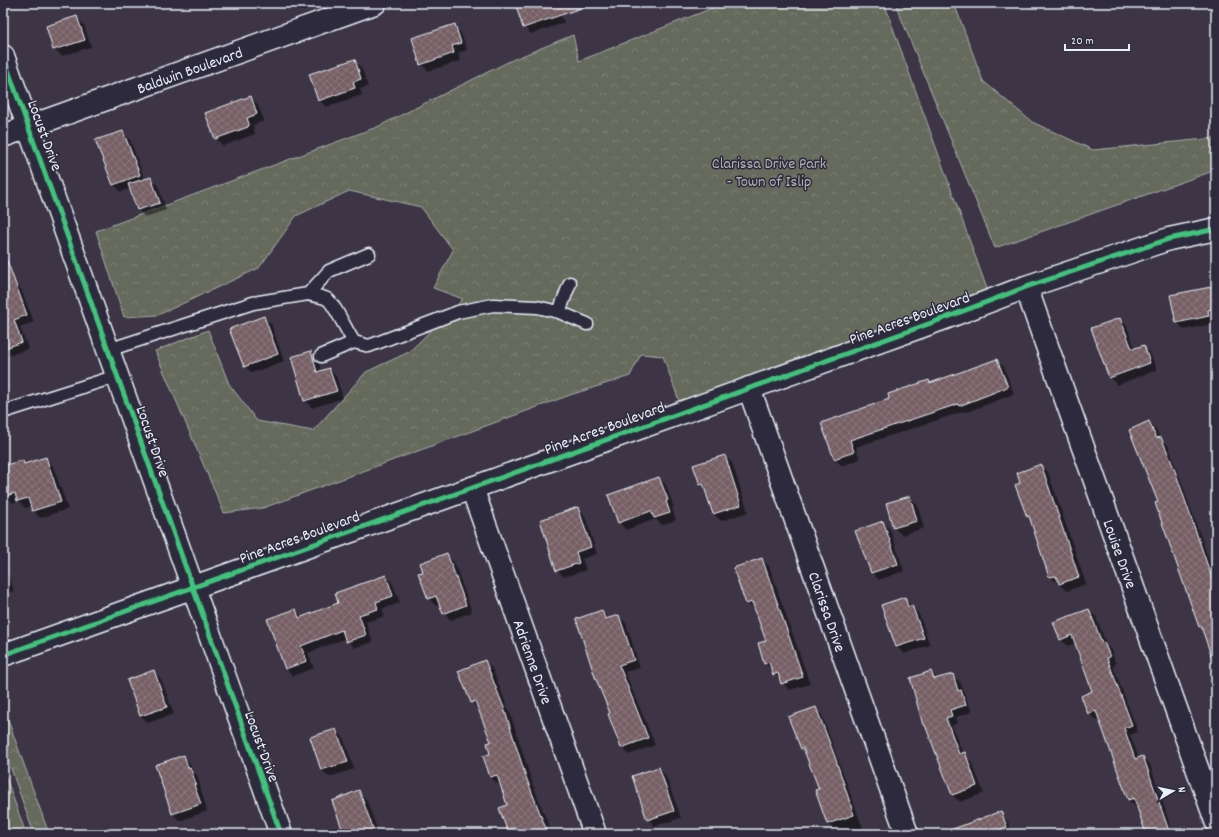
<svg xmlns="http://www.w3.org/2000/svg" width="1219" height="837" viewBox="0 0 1219 837" font-family="Dekko,sans-serif">
<style>
.green{fill:#656a5c;stroke:#a6aeaa}
.forest{fill:url(#forest-crowns);stroke:#a6aeaa}
.shadow{fill:#0007}
.building{fill:url(#building-cross-hatch);stroke:#e8f1f8}
.lines{fill:none;stroke-linecap:round;stroke-linejoin:round}
.service-casing{stroke:#e8f1f8;stroke-width:15}
.minor-casing{stroke:#e8f1f8;stroke-width:25}
.service{stroke:#2f2a3d;stroke-width:12}
.minor{stroke:#2f2a3d;stroke-width:22}
.cycleway-casing{stroke:#2f2a3d;stroke-width:8}
.cycleway{stroke:#40c37c;stroke-width:5}
.labels{text-anchor:middle;stroke-width:3;stroke-linejoin:round;paint-order:stroke}
.street-label{font-size:16px;fill:#e8f1f8;stroke:#2f2a3d}
.park-label{font-size:16px;fill:#adb4b2;stroke:#2f2a3d}
</style>
<defs>
<pattern id="forest-crowns" width="20" height="18" patternUnits="userSpaceOnUse"><rect width="20" height="18" fill="#656a5c"/><path d="M2 6a3 3 0 1 1 6 0M12 15a3 3 0 1 1 6 0" fill="none" stroke="#7b8074"/></pattern>
<pattern id="building-cross-hatch" width="8" height="8" patternUnits="userSpaceOnUse"><rect width="8" height="8" fill="#776165"/><path d="M0 0l8 8M0 8l8-8" fill="none" stroke="#8a787c"/></pattern>
</defs>
<rect width="100%" height="100%" fill="#3d3545"/>
<filter id="ink" filterUnits="userSpaceOnUse"><feTurbulence type="fractalNoise" baseFrequency=".025" numOctaves="2"/><feDisplacementMap in="SourceGraphic" scale="8" xChannelSelector="R" yChannelSelector="G"/><feConvolveMatrix kernelMatrix="1 2 1 2 8 2 1 2 1" color-interpolation-filters="sRGB"/></filter>
<g filter="url(#ink)">
<!-- green -->
<path class="green" d="M3 769 26 834H3Z"/>
<!-- forest -->
<path class="forest" d="M725 3H884L991 300 683 412 663 356 641 354 630 376 570 395 263 508 224 513 155 351 208 330 229 384 257 421 313 431 366 372 409 352 463 299 433 288 453 250 421 207 349 191 296 216 259 268 158 315 124 317 96 231 377 127 512 60 573 35 579 61Z
M895 3H954L983 81 1032 122 1093 150 1216 138V170L995 248Z
M3 706 49 834H34L3 746Z"/>
<!-- shadow -->
<path class="shadow" d="M516 3H569L572 12 561 15 564 23 531 34 524 27Z
M77 17 84 25 91 47 62 56 54 49Z
M454 25 461 33 467 50 458 53 461 61 428 71 421 64Z
M354 60 361 67 368 86 360 89 362 95 326 107 319 100Z
M251 97 258 105 264 121 253 125 255 134 223 146 216 138Z
M123 132 130 140 145 180 151 178 158 185 166 210 145 217 138 210 131 188 121 192 114 185 96 141Z
M3 215 9 233 3 235Z
M14 282 21 289 34 322 20 327 28 349 3 358V286Z
M1216 287V317H1214L1216 323 1184 330 1177 322Z
M264 317 271 324 284 361 252 373 244 366Z
M1120 319 1127 326 1135 349 1143 346 1150 353 1157 370 1117 385 1110 378Z
M310 352 318 360 321 371 329 369 336 376 343 398 312 408 305 400Z
M997 360 1004 367 1014 394 967 412 965 411 856 447 860 459 842 466 835 459 822 424 890 399 929 381 932 384Z
M1149 422 1156 429 1160 438 1168 445 1216 579V666L1203 630 1199 626 1159 503Z
M725 456 732 463 748 512 721 521 714 514 707 491 700 485Z
M46 458 53 466 68 509 40 518 33 510 32 506 25 508 19 501 13 503 6 496 3 488V467L23 461 27 465Z
M1041 465 1048 472 1086 584 1067 591 1050 577 1032 521 1028 516 1022 483Z
M659 478 666 485 674 508H672L676 520 662 525 656 519 626 530 619 522Z
M910 497 917 504 924 528 902 535 894 528 887 504Z
M578 509 585 516 597 554 582 559 586 570 564 577 557 570Z
M883 522 890 529 904 571 879 580 872 573Z
M447 555 454 562 472 612 451 620 444 613 440 604 436 606 429 599 424 572Z
M762 559 769 566 810 684 789 690 765 663 768 641 756 610 747 603Z
M3 567 5 572 9 576 14 591 3 594Z
M386 576 393 584 400 603 382 609 385 616 366 622 373 642 354 648 346 638 308 653 314 668 293 676 286 669 269 620 295 610 303 617 339 604Z
M904 598 919 614 930 645 904 654 897 647Z
M1089 610 1096 617 1107 646 1111 650 1116 664 1113 666 1138 732 1130 735 1139 759 1143 757 1150 764 1173 834H1148L1138 806 1136 807 1128 800 1100 719 1096 720 1089 713 1094 692 1076 643 1068 646 1060 639Z
M602 612 609 619 619 616 626 623 640 668 625 672 655 745 629 755 622 747 612 714Z
M485 661 492 668 511 716 533 785 552 834H513L508 829V806L501 783 498 784 490 777 492 742 479 710 472 702Z
M154 671 161 679 174 714 148 723 141 716 128 681Z
M931 672 938 679 953 675 960 682 972 712 956 717 958 723 952 725 963 754 971 761 984 793 960 802 952 795 928 729 924 725Z
M815 708 822 715 865 834H837L828 823 820 790 807 754 802 749 790 718Z
M336 730 343 737 354 769 329 777 322 770 311 738Z
M183 756 190 763 193 771 197 775 207 811 180 821 173 814Z
M659 768 666 776 681 818 655 826 648 819Z
M359 792 366 799 379 834H345Z
M1000 813 1007 820 1013 834H966Z"/>
<!-- building -->
<path class="building" d="M515 3H586L587 6 523 28Z
M77 16 85 40 53 50 46 26Z
M455 24 461 43 452 46 454 53 420 65 412 38Z
M355 59 361 79 353 82 355 88 318 101 309 74Z
M251 96 257 114 247 118 249 124 248 127 215 139 205 113Z
M123 131 140 175 113 185 95 140Z
M151 177 160 203 137 210 128 184Z
M3 255H5L27 315 14 320 22 342 3 349Z
M1216 286V308L1208 310 1209 316 1176 323 1170 295Z
M264 316 278 354 244 367 229 329Z
M1120 318 1132 349 1144 345 1150 363 1109 378 1091 328Z
M311 351 317 372 329 368 337 391 304 401 291 357Z
M997 359 1008 387 959 406 958 404 850 440 854 452 834 459 821 423 889 399 888 394 929 380 930 383Z
M1149 421 1156 438 1161 437 1174 468 1216 590V661H1213L1201 626 1199 627 1155 503 1158 502 1129 430Z
M725 455 741 505 713 514 703 484 700 485 693 465Z
M46 457 61 502 32 511 28 498 17 501 15 493 3 497V466L23 460 24 464Z
M1041 464 1079 577 1059 584 1056 576 1049 577 1029 516 1027 517 1015 485 1020 483 1017 473Z
M659 477 668 500 666 501 670 513 654 518 651 511 618 523 608 495Z
M910 496 917 521 893 528 886 503Z
M578 507 591 547 576 552 579 563 556 571 540 520Z
M883 521 898 564 871 573 855 531Z
M447 553 466 605 443 614 436 596 428 599 418 573 423 572 420 563Z
M762 558 803 677 781 684 778 673 773 675 769 662 764 664 758 643 766 641 752 602 746 604 733 568Z
M386 575 393 596 376 602 378 609 359 615 366 635 346 642 342 630 301 646 307 661 285 669 267 619 296 609 299 618 338 603 335 593Z
M905 597 908 607 912 605 924 638 896 647 881 605Z
M1089 609 1102 643 1104 642 1110 657 1107 658 1132 725 1124 728 1135 759 1143 756 1170 834H1146L1134 798 1128 800 1096 711 1088 714 1081 696 1092 691 1072 635 1060 640 1053 622Z
M602 610 605 619 619 615 634 660 619 665 648 738 621 748 608 714 610 713 595 677 576 619Z
M485 660 504 708 526 777 548 834H517L515 827 507 830 499 808 507 805 497 775 490 777 483 756 490 754 487 743 491 742 475 701 471 703 458 671Z
M154 670 167 707 140 716 127 680Z
M931 671 934 679 953 674 958 691 961 690 966 705 950 710 952 716 946 718 959 754 965 752 977 786 952 795 925 725H923L910 678Z
M816 707 835 757 854 815 827 824 815 790 819 789 803 748 801 749 788 717Z
M336 729 348 762 321 770 310 737Z
M184 755 188 768 190 767 196 784 194 785 201 804 172 814 155 765Z
M659 767 674 811 647 820 632 776Z
M359 790 375 834H344L332 801Z
M1001 811 1007 827 986 834H945V832Z"/>
<g class="lines">
<!-- service casing -->
<g class="service-casing">
<path id="service" d="M308 294C313 296 322 296 327 299 334 303 347 332 354 342L321 356
M559 312 587 324
M354 342 369 346 458 312 493 305 537 307 559 312 570 283
M108 350 253 303 308 294 329 271 369 254
M3 412 117 376"/>
</g>
<!-- minor casing -->
<g class="minor-casing">
<g id="minor">
<path d="M3 56 281 834"/>
<path id="s1" d="M3 136 375 3"/>
<path id="s2" d="M1026 287 1216 821"/>
<path id="s3" d="M749 388 907 834"/>
<path id="s4" d="M472 488 595 834"/>
<path d="M3 655 472 488 945 318 1026 287 1169 239 1216 229"/>
</g>
</g>
<!-- service -->
<use href="#service" class="service"/>
<!-- minor -->
<use href="#minor" class="minor"/>
<!-- cycleway casing -->
<g class="cycleway-casing">
<path id="cycleway" d="M3 56 281 834
M3 655 472 488 945 318 1026 287 1169 239 1216 229"/>
</g>
<!-- cycleway -->
<use href="#cycleway" class="cycleway"/>
</g>
</g>
<g class="labels">
<!-- street labels -->
<g class="street-label">
<text dy="6" stroke="none"><textPath href="#s1" startOffset="198">Baldwin Boulevard</textPath></text>
<text transform="translate(46 135) rotate(70)" y="6">Locust Drive</text>
<text transform="translate(909 317) rotate(-20)" y="6">Pine Acres Boulevard</text>
<text transform="translate(604 427) rotate(-20)" y="6">Pine Acres Boulevard</text>
<text transform="translate(154 441) rotate(71)" y="6">Locust Drive</text>
<text transform="translate(299 536) rotate(-20)" y="6">Pine Acres Boulevard</text>
<text dy="6" stroke="none"><textPath href="#s2" startOffset="283">Louise Drive</textPath></text>
<text dy="6" stroke="none"><textPath href="#s3" startOffset="237">Clarissa Drive</textPath></text>
<text dy="6" stroke="none"><textPath href="#s4" startOffset="184">Adrienne Drive</textPath></text>
<text transform="translate(263 746) rotate(70)" y="6">Locust Drive</text>
</g>
<!-- park labels -->
<g class="park-label">
<text x="769" y="168">Clarissa Drive Park<tspan x="769" dy="18">- Town of Islip</tspan></text>
</g>
</g>
<!-- margin -->
<rect width="1219" height="837" fill="none" stroke="#2f2a3d" stroke-width="16"/>
<rect x="8" y="8" width="1203" height="821" fill="none" stroke="#e8f1f8" stroke-width="1.5" filter="url(#ink)"/>
<!-- north arrow -->
<g transform="translate(1173 791) rotate(81)" stroke="#2f2a3d" stroke-width="3" paint-order="stroke">
<path d="M0-3L7 15L0 10L-7 15Z" fill="#e8f1f8"/>
<text y="-6" font-size="11" font-weight="bold" text-anchor="middle" fill="#e8f1f8">N</text>
</g>
<!-- scale -->
<path d="M1065 44v6h64v-6" fill="none" stroke="#e8f1f8" stroke-width="2"/>
<text x="1071" y="44" font-size="12" fill="#e8f1f8" stroke="#2f2a3d" stroke-width="3" paint-order="stroke">20 m</text>
</svg>
